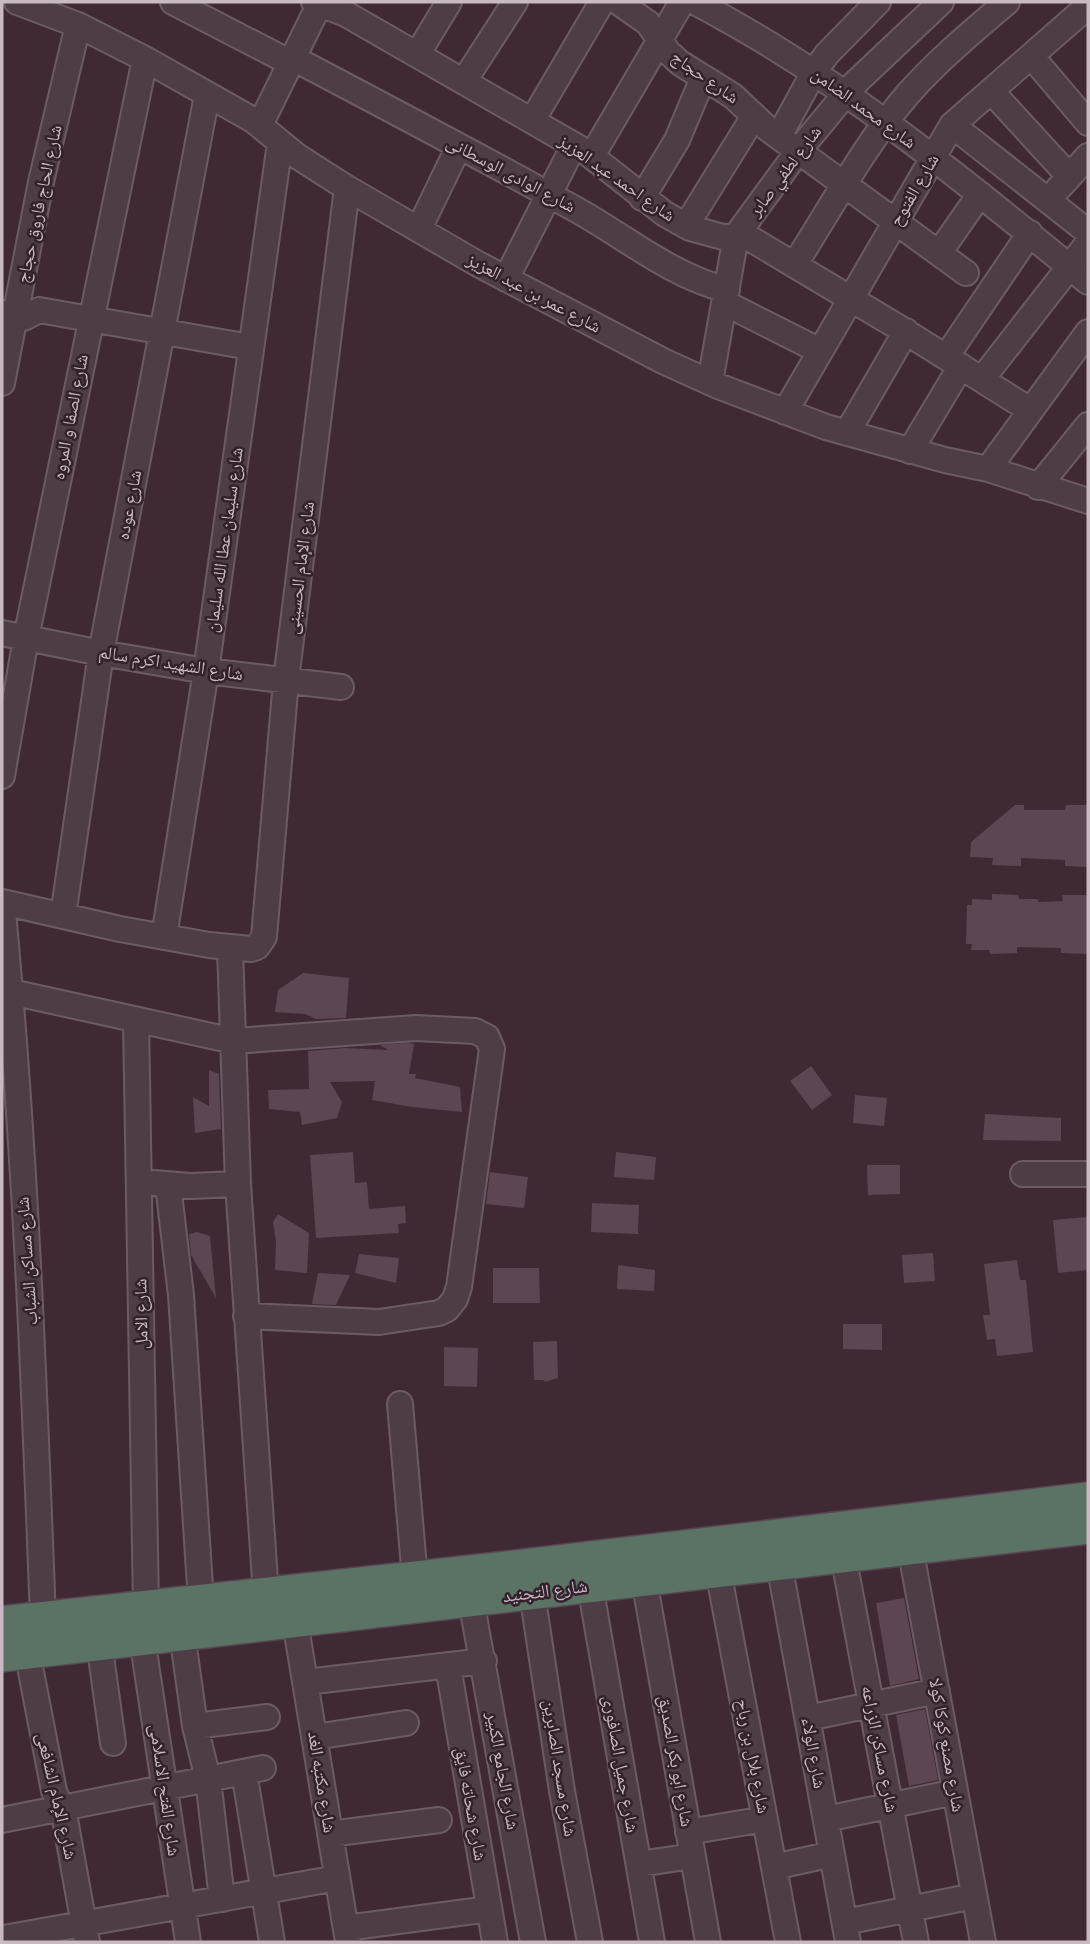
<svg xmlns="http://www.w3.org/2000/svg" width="1090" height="1944" viewBox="0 0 1090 1944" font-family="'Archivo Narrow','Noto Naskh Arabic',sans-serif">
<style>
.building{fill:#5d4653}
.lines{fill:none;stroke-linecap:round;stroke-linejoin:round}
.minor-casing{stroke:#6b5b65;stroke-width:28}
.highway-casing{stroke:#584752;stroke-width:38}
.minor{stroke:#4e3d47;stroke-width:24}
.highway{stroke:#5b7365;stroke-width:35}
.labels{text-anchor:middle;stroke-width:5;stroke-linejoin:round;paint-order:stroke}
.street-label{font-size:18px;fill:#c8b9c2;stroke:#33212c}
</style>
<rect width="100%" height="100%" fill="#3e2935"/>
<!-- building -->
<path class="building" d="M1015 805H1024V810H1065L1066 805H1088V867L1065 866V860L1021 858V866L992 865 993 858 970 857 971 842Z
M992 894 1018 895 1019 899H1037L1039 902 1063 901 1062 895H1088V954L1061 953V948L1017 947V953L990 954 989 950H971L972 944H966L967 905H972V899L992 900Z
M303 973 349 978 346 1018 316 1019 305 1014 275 1012 278 990Z
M408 1043 414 1044 409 1074H416L415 1078 460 1087 462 1112 412 1107 372 1100 375 1081 330 1082 342 1102 337 1118 302 1125 300 1112 269 1109 268 1090 309 1089 308 1051 345 1048 388 1050 380 1045Z
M811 1066 832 1095 812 1110 790 1081Z
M209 1070 219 1074 221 1129 195 1133 193 1097 209 1106Z
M855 1095 887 1098 884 1126 853 1123Z
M985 1114 1061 1118V1141L983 1140Z
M353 1152 355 1183 367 1182 369 1209 405 1206 406 1223 398 1224 399 1233 316 1238 310 1155Z
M616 1152 656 1157 654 1180 614 1177Z
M867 1165H900V1194L868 1195Z
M490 1172 528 1177 524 1208 486 1204Z
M592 1203 639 1205 638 1234 591 1232Z
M278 1214 309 1233 307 1273 275 1270 276 1242 273 1222Z
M1088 1217V1270L1058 1273 1053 1220Z
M197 1232 210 1236 216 1298 191 1255 189 1234Z
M933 1253 935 1281 904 1283 902 1255Z
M359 1254 399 1258 396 1283 355 1273Z
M1017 1260 1020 1280H1026L1033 1352 997 1356 995 1339 987 1340 983 1315H990L984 1264Z
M618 1265 655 1270 654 1291 617 1289Z
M493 1268H539L540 1303H493Z
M318 1273 350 1275 336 1305 312 1304Z
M843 1324H882V1350L843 1349Z
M557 1341 558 1378 545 1382 543 1380H534L533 1342Z
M444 1347 478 1348 477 1387 444 1386Z
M904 1598 919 1679 890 1686 876 1603Z
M925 1709 938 1780 909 1786 896 1715Z"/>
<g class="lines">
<!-- minor casing -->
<g class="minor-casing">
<path id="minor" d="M17 2 78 25 145 59 253 120 297 156 347 188 478 264 663 361 718 386 826 427 945 460 988 469 1088 501
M173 2 291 63
M314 2 346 14 586 152 665 214 690 228 723 237 742 236 751 239 898 327 1030 410
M618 2 648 23 668 52 680 63 733 96 768 129 966 273
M695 2C838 77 964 180 1088 282
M417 55 449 2
M1032 57 1088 123
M293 58C388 108 483 158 577 210 627 238 670 275 727 290
M464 81 515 2
M992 92 1069 176
M532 121 602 2
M260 125 319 5
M952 125 1088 232
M779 136 814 72 827 54 878 2
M592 156 682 2
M1058 189 1088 156
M642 198 677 140 703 78
M686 226 754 116
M419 229 459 146
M939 253 980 194
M795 264C831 208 865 144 908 94 938 60 973 31 1007 2
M506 279 574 145
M725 303 820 351
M2 313 24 318 39 310 250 347
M946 357 1030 233
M982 379 1088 243
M710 382 736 236 799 150 852 86 941 2
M2 383 41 182 78 25
M785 412 952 125 1088 6
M847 433 906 331
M910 451 961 366
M988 469 1088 332
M1038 487 1088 425
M2 633 101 653 206 671 341 687
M2 776 26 638 145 59
M2 902 120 929 209 945 251 949 257 947 264 937 286 680 347 188
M2 902C25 1141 34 1380 43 1619
M63 916 101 653 207 95
M164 937 206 671 280 143
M230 948 238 1184 266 1595
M11 992 234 1041 416 1028 475 1031 487 1037 492 1049 459 1287 455 1299 447 1309 439 1313 379 1322 246 1316
M136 1020 146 1609
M1023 1174H1088
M154 1183 190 1186 238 1184
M168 1185 181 1295 201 1602
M400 1404 415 1579
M910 1547 983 1942
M843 1555 916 1942
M779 1563 848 1942
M718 1570 788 1942
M644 1579 708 1942
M590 1585 652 1942
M532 1593 562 1791 590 1942
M471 1600 533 1942
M295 1621 348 1942
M182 1633 195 1726 208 1779 222 1899
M142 1638 188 1942
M99 1642 113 1743
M27 1651 54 1791 65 1819 87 1942
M448 1666 495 1942
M306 1682 484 1661
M808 1718 937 1691
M195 1726 267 1717
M315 1737 406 1723
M244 1772 272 1942
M826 1819 955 1792
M2 1820 263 1768
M688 1832 765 1819
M330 1834 439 1820
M639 1864 693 1856
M774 1867 832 1854
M845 1922 974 1896
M346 1928 489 1909
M4 1938 337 1878"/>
</g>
<!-- highway casing -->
<g class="highway-casing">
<path id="highway" d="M2 1624 516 1568 1088 1500
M2 1654 1088 1526"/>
</g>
<!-- minor -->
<use href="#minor" class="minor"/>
<!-- highway -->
<use href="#highway" class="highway"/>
</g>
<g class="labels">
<!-- street labels -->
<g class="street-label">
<text transform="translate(705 77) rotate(35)" y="6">شارع حجاج</text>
<text transform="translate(864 108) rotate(36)" y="6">شارع محمد الضامن</text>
<text transform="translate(785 171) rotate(-53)" y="6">شارع لطفي صابر</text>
<text transform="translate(511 174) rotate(28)" y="6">شارع الوادى الوسطانى</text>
<text transform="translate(617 178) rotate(35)" y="6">شارع احمد عبد العزيز</text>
<text transform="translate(914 190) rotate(-60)" y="6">شارع الفتوح</text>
<text transform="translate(39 204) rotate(-78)" y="6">شارع الحاج فاروق حجاج</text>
<text transform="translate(534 293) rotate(28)" y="6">شارع عمر بن عبد العزيز</text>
<text transform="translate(70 417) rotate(-79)" y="6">شارع الصفا و المروه</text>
<text transform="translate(129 505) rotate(-79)" y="6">شارع عوده</text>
<text transform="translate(224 540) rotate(-82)" y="6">شارع سليمان عطا الله سليمان</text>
<text transform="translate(300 568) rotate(-83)" y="6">شارع الإمام الحسينى</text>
<text transform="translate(171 663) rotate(9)" y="6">شارع الشهيد اكرم سالم</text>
<text transform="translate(27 1261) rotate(-94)" y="6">شارع مساكن الشباب</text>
<text transform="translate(141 1314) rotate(-91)" y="6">شارع الامل</text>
<text transform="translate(545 1591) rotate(-7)" y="6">شارع التجنيد</text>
<text transform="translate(947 1745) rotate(80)" y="6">شارع مصنع كوكا كولا</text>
<text transform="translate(880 1749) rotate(79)" y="6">شارع مساكن الزراعه</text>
<text transform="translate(814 1753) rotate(80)" y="6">شارع الولاء</text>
<text transform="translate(753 1756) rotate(79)" y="6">شارع بلال بن رباح</text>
<text transform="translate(676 1761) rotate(80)" y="6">شارع ابو بكر الصديق</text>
<text transform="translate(621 1764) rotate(80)" y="6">شارع جميل الصافورى</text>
<text transform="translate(560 1768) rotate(81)" y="6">شارع مسجد الصابرين</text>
<text transform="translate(503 1771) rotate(80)" y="6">شارع الجامع الكبير</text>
<text transform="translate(322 1782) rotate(81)" y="6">شارع مكتبه الغد</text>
<text transform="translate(165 1790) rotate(82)" y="6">شارع الفتح الاسلامى</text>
<text transform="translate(57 1796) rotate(77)" y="6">شارع الإمام الشافعى</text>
<text transform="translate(471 1804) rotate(80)" y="6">شارع شحاته فايق</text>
</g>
</g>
<!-- border -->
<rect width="1090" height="1944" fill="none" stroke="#c8b9c2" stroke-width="7"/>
</svg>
